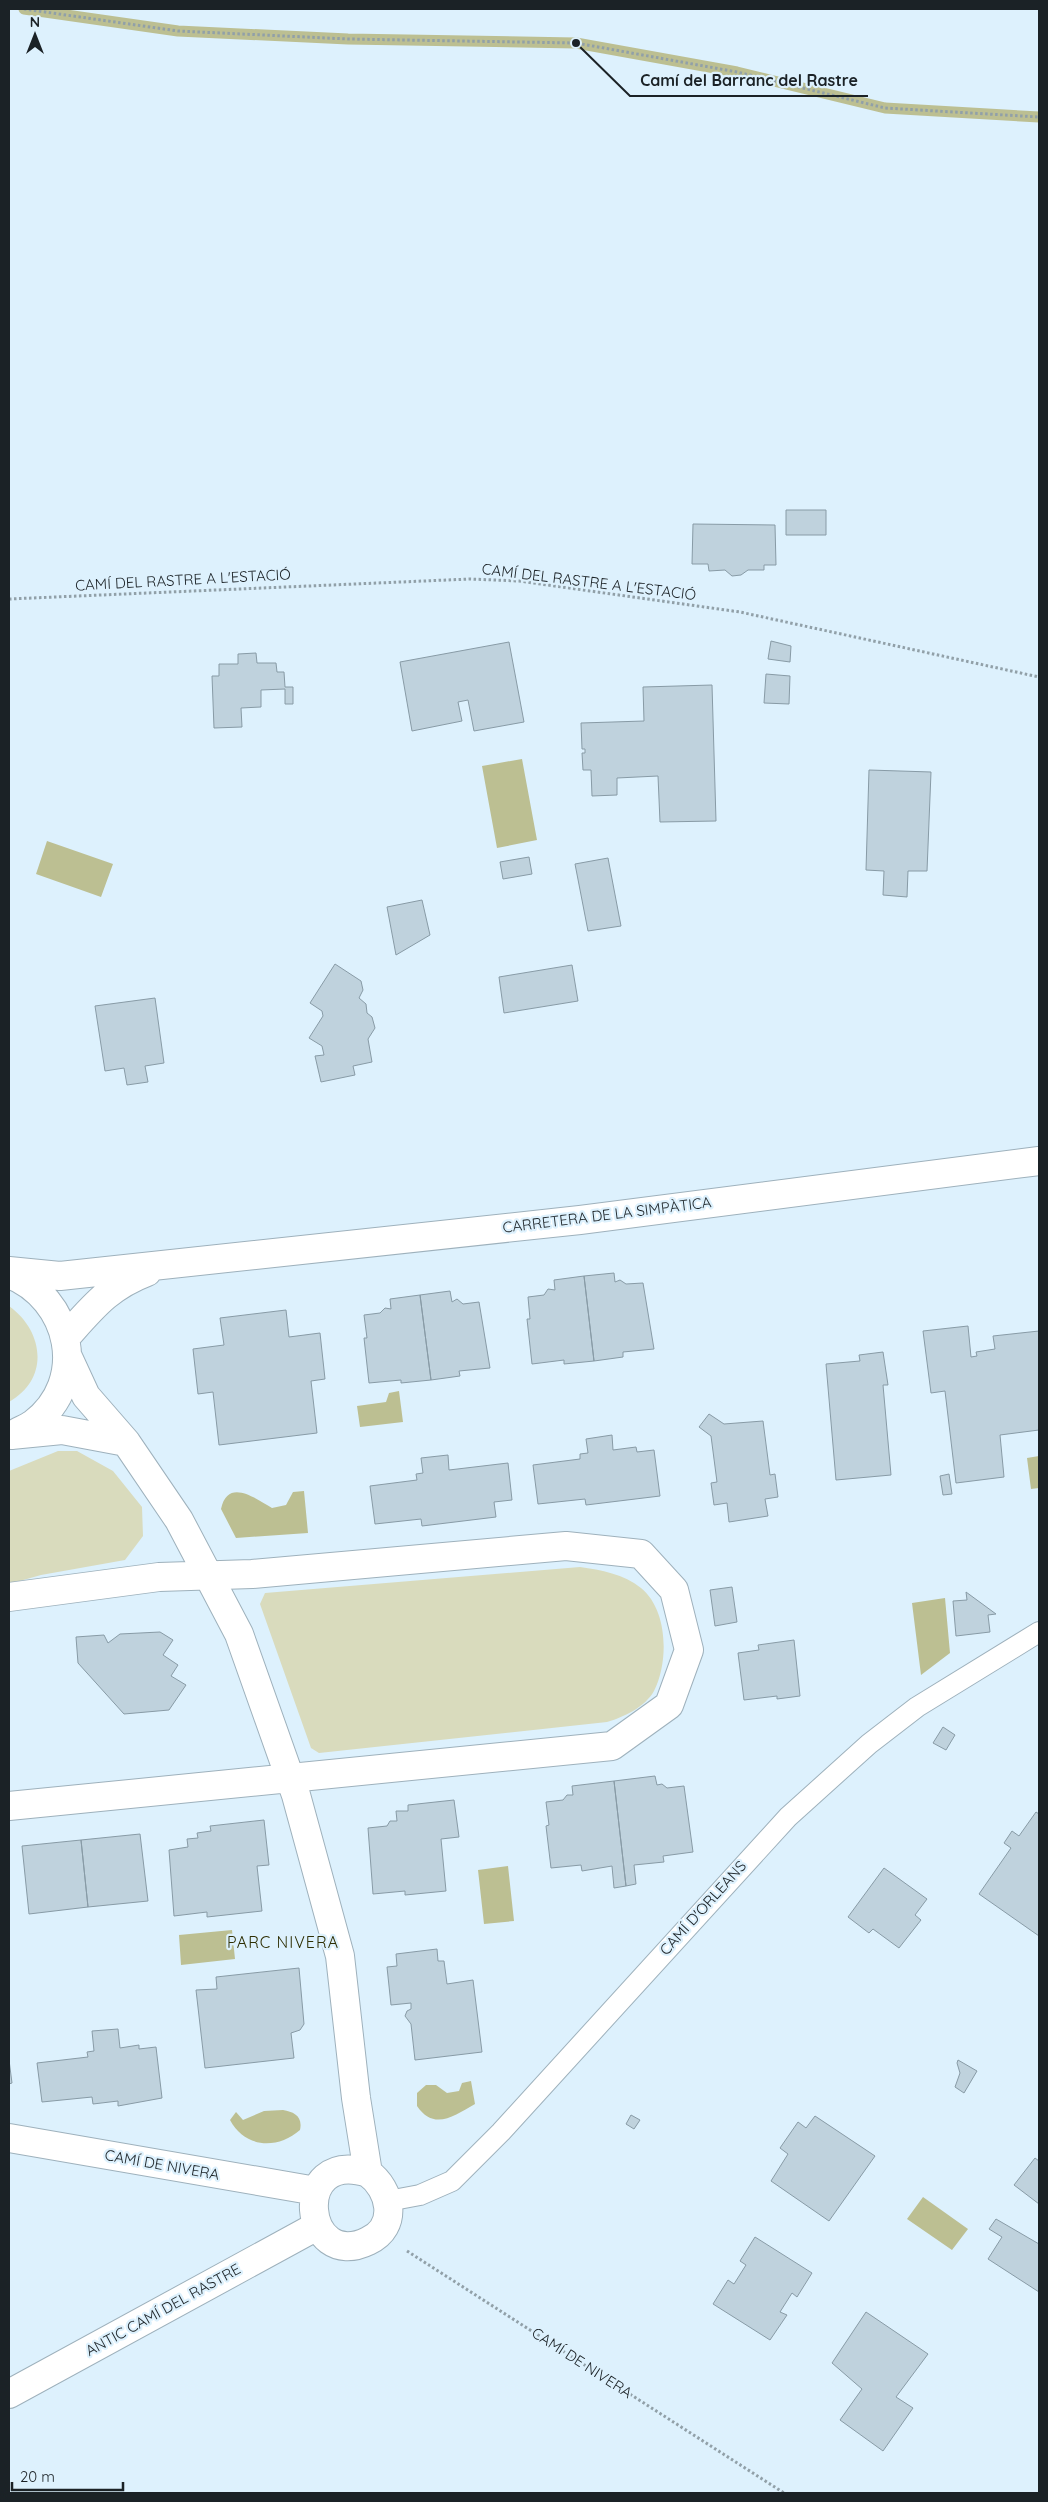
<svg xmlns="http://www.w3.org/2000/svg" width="1048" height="2502" viewBox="0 0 1048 2502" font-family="Quicksand,sans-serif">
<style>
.green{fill:#d9dbbd}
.water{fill:#bcbf92}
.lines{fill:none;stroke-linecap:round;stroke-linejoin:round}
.stream{stroke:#bcbf92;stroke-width:11}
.building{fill:#bfd2dd;stroke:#889ba6}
.lane-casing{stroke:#9eb1bc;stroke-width:22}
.street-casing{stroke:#9eb1bc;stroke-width:30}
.path{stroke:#91a0a8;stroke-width:3;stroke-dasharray:2.5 2.5;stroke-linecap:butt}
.lane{stroke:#fff;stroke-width:20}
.street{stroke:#fff;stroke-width:28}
.labels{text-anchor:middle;stroke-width:4.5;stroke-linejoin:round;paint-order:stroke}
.street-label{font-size:15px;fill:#1b2226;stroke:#ddf1fd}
.neighbourhood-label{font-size:16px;letter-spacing:1px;fill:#2e2f04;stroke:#ddf1fd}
.leader{fill:none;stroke:#1b2226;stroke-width:2}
.callout-dot{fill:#1b2226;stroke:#ddf1fd;stroke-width:2}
.callout-label{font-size:16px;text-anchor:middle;font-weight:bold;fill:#1b2226;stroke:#ddf1fd;stroke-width:4.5;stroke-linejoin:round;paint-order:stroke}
</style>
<rect width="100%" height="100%" fill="#ddf1fd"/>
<!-- green -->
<path class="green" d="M9 1306C44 1331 50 1379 9 1402Z
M58 1451H77L113 1471 142 1507 143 1536 125 1560 41 1575 9 1584V1471Z
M580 1567C601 1570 624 1574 641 1588 668 1610 669 1661 654 1691 645 1707 624 1717 607 1722L319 1753 311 1748 260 1604 265 1593Z"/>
<!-- water -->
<path class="water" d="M522 759 537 840 497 848 482 766Z
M47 841 113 864 101 897 36 874Z
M399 1391 403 1422 360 1427 357 1406 386 1402 389 1393Z
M1039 1456V1488L1031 1489 1027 1458Z
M304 1491 308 1533 236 1538 221 1509C228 1477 256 1499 272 1508L286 1505 293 1492Z
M945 1598 950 1653 921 1675 912 1603Z
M508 1866 514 1921 484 1924 478 1870Z
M232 1930 235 1959 181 1965 179 1935Z
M471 2081 475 2104C454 2116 434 2131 417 2106V2093L426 2085H436L447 2093 459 2091 462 2083Z
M283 2110C294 2112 303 2116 300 2130 277 2150 245 2148 230 2120L236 2112 243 2120 264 2111Z
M923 2197 968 2229 952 2250 907 2219Z"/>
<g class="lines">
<!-- stream -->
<path class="stream" d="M24 9 178 31 348 39 576 43 737 72 885 108 1039 117"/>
</g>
<!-- building -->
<path class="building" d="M786 510H826V535H786Z
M693 524 775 525 776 565H764V570H748L741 575 732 576 725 570 709 571 708 564H692Z
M771 641 791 646 790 662 768 659Z
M509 642 524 722 474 731 468 700 458 702 462 721 412 731 400 662Z
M256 653 257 663H276L277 672H284L285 687H293V704H285V689L261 690V707L241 708 242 727 214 728 212 676H219V664H238V654Z
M766 674 790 676 789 704 764 703Z
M712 685 716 821 660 822 658 776 617 778V795L592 796 591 770H583L582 753H585V749H582L581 723 644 721 643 687Z
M869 770 931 772 927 871H908L907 897 883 895 884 871 866 870Z
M529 857 532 874 503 879 500 862Z
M608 858 621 926 588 931 575 864Z
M422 900 430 935 396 955 387 907Z
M335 964 361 981 363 990 359 998 366 1004 367 1013 372 1017 375 1028 368 1039 372 1062 353 1066 355 1075 321 1082 315 1056 324 1055 322 1046 309 1038 323 1016 322 1011 310 1003Z
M572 965 578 1001 504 1013 499 977Z
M155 998 164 1063 145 1066 148 1082 127 1085 124 1068 105 1071 95 1006Z
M614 1273 615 1282 620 1280 626 1284 643 1283 654 1349 623 1352V1357L594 1361 584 1276Z
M584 1276 594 1361 564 1364V1360L532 1364 527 1319H530L528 1297 544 1295 548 1289 555 1290 554 1280Z
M450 1291 452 1302 457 1299 463 1304 479 1302 490 1368 459 1371 460 1376 431 1380 420 1295Z
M420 1295 431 1380 401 1383V1380L369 1383 364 1338H367L364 1315 380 1313 385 1308 391 1309 390 1299Z
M286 1310 289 1337 320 1333 325 1379 311 1381 317 1433 219 1445 213 1392 198 1394 193 1349 224 1345 220 1318Z
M968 1326 971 1357 977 1356 976 1352 995 1349 993 1336 1039 1331V1430L1000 1435 1004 1477 956 1483 945 1391 931 1393 923 1331Z
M883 1352 888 1385H883L891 1475 836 1480 826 1364 860 1361 859 1355Z
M709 1414 724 1424 763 1421 770 1475 775 1474 778 1497 765 1499 768 1516 729 1522 727 1503 714 1505 711 1483 717 1482 711 1436 699 1427Z
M612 1435 613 1450 636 1447 637 1452 654 1450 660 1496 586 1505 585 1499 538 1504 533 1465 580 1459V1454L588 1453 586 1439Z
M448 1455 449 1470 508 1463 512 1500 494 1502 496 1517 422 1526 421 1519 375 1524 370 1486 417 1480 416 1474 423 1473 421 1458Z
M949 1474 952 1494 943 1495 940 1476Z
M732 1587 737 1622 715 1626 710 1590Z
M966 1592 996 1614 988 1615 990 1632 956 1636 953 1601 967 1600Z
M160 1632 173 1640 163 1655 178 1665 171 1676 186 1685 169 1710 124 1714 78 1663 76 1637 104 1635 108 1643 120 1634Z
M794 1640 800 1696 777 1699V1696L744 1700 738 1653 759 1650 758 1645Z
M943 1727 955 1735 946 1750 933 1743Z
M655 1776 657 1785 662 1784 667 1788 684 1786 693 1852 663 1856 664 1862 634 1865 636 1884 626 1886 614 1781Z
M614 1781 626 1886 614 1888 612 1866 582 1871 581 1865 551 1868 546 1826 549 1825 546 1802 563 1800 567 1795H573L572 1786Z
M454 1800 459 1837 441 1839 446 1891 405 1895V1891L373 1894 368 1828 387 1826 390 1821H397L396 1811H408V1805Z
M1036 1812 1039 1814V1936L979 1894 1011 1848 1004 1843 1012 1831 1019 1836Z
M264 1820 269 1865 257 1866 262 1911 207 1917V1912L174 1916 169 1850 188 1847 187 1839 198 1838 197 1833 211 1831 210 1826Z
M140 1834 148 1901 88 1907 81 1840Z
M81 1840 88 1907 29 1914 22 1846Z
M884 1868 927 1899 915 1915 921 1920 899 1948 873 1929 869 1933 848 1917Z
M437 1949 438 1961H444L447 1984 473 1980 482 2052 415 2060 411 2024 405 2016 407 2011 411 2009V2003L391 2005 387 1967 397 1966 396 1954Z
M299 1968 304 2024 300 2030 291 2033 294 2058 205 2068 196 1990 217 1989 216 1977Z
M118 2029 120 2048 139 2045V2049L156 2047 162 2098 118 2106V2101L93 2104 92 2097 42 2102 37 2063 88 2057 87 2052 94 2051 92 2031Z
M9 2060 12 2083 9 2084Z
M958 2060 977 2071 964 2093 955 2087 960 2073 957 2063Z
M631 2115 640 2120 634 2129 626 2124Z
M815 2116 875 2156 829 2221 771 2181 788 2154 780 2148 798 2122 806 2128Z
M1035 2158 1039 2161V2204L1014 2185Z
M996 2219 1039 2244V2292L988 2259 1002 2237 989 2229Z
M755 2237 812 2273 797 2297 792 2293 780 2312 787 2315 770 2340 713 2304 728 2280 734 2284 746 2265 740 2261Z
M866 2312 928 2354 896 2397 913 2408 883 2451 840 2420 862 2389 832 2363Z"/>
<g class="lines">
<!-- lane casing -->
<g class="lane-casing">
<path id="lane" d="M388 2201 420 2195 452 2181 501 2132 788 1817 869 1744 917 1707 1039 1632"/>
</g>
<!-- street casing -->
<g class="street-casing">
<path id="street" d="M9 1271 60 1276 580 1220 1039 1161
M9 1274C71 1298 90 1381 33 1424 27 1428 19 1431 13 1435
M66 1337C93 1307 108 1287 147 1272
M11 1435 62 1430 126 1442 86 1396 68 1357
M126 1442 179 1520 239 1634 296 1795 340 1956 356 2098 368 2173C391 2189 399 2227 368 2241 303 2273 289 2148 368 2173
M9 1597 159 1577 252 1574 566 1546 641 1554 674 1590 689 1650 669 1705 612 1746 9 1806
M9 2138 316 2191
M9 2394 317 2226"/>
</g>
<!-- path -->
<path class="path" d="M24 9 178 31 348 39 576 43 737 72 885 108 1039 117
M9 599 470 579 519 581 740 612 1039 677
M407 2251 784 2493"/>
<!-- lane -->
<use href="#lane" class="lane"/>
<!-- street -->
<use href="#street" class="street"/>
</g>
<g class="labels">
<!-- street labels -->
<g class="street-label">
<text transform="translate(183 580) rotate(-3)" y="5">CAMÍ DEL RASTRE A L'ESTACIÓ</text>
<text transform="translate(589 582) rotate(7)" y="5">CAMÍ DEL RASTRE A L'ESTACIÓ</text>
<text transform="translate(607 1215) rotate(-7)" y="5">CARRETERA DE LA SIMPÀTICA</text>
<text transform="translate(703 1908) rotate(-48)" y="5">CAMÍ D'ORLEANS</text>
<text transform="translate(162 2165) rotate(10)" y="5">CAMÍ DE NIVERA</text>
<text transform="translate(163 2310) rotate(-29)" y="5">ANTIC CAMÍ DEL RASTRE</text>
<text transform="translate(582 2363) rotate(33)" y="5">CAMÍ DE NIVERA</text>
</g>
<!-- neighbourhood labels -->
<g class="neighbourhood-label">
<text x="283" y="1948">PARC NIVERA</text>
</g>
</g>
<!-- callouts -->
<path class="leader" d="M576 43L630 96H868"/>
<circle class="callout-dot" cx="576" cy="43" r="5"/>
<g class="callout-label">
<text x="749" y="86">Camí del Barranc del Rastre</text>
</g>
<!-- border -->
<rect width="1048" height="2502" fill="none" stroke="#1b2226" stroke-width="20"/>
<!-- north arrow -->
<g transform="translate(35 35)" stroke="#ddf1fd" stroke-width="4" paint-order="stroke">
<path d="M0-4L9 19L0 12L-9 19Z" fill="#1b2226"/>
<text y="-8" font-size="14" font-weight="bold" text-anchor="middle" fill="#1b2226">N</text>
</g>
<!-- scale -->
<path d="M12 2482v8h111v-8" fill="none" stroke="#1b2226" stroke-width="2.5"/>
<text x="20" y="2482" font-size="15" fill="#1b2226" stroke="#ddf1fd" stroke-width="4" paint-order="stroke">20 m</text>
</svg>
